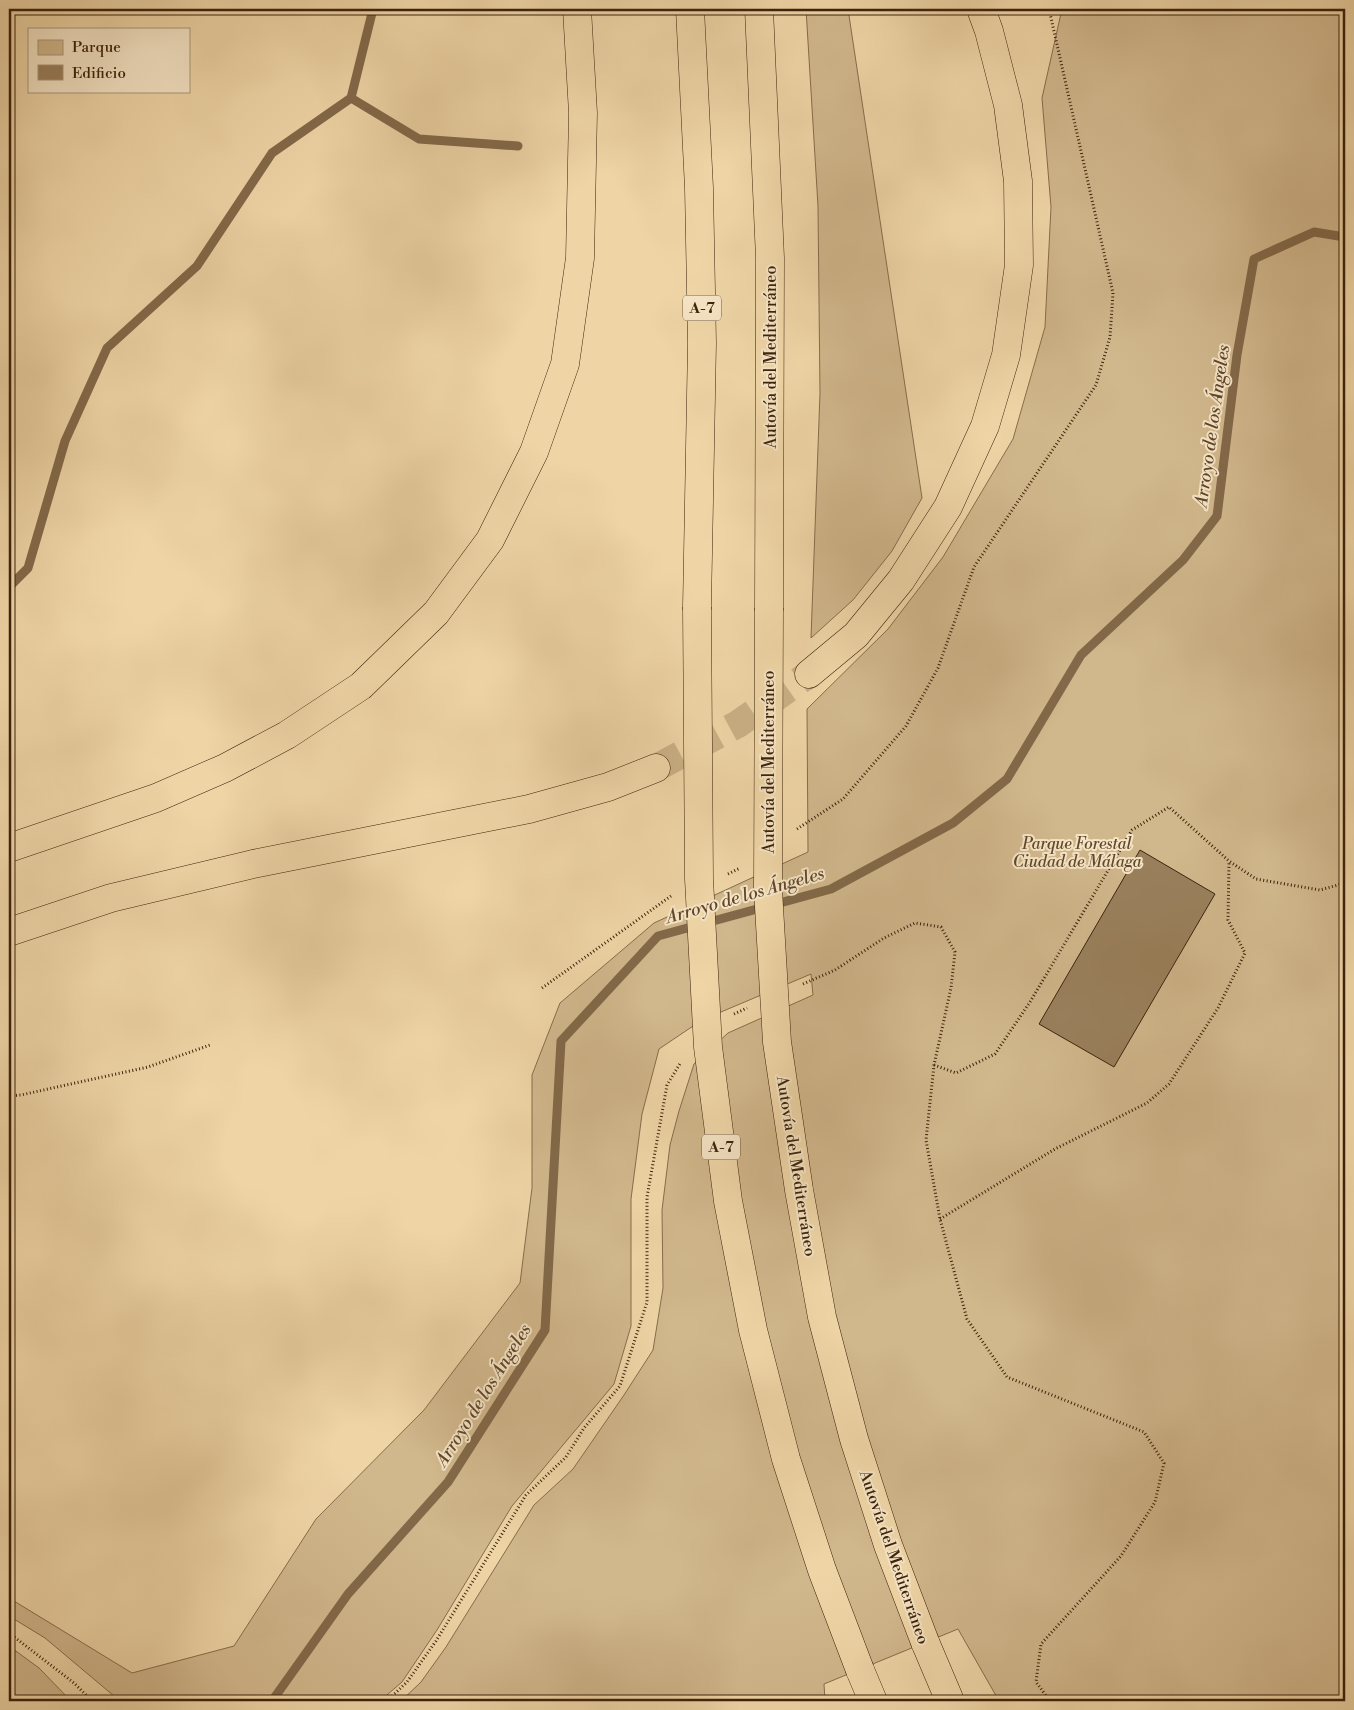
<svg xmlns="http://www.w3.org/2000/svg" width="1354" height="1710" viewBox="0 0 1354 1710" font-family="'Libre Bodoni',serif">
<style>
.green{fill:#d1b78c;stroke:#866d4c}
.lines{fill:none;stroke-linecap:round;stroke-linejoin:round}
.stream{stroke:#836949;stroke-width:9}
.building{fill:#99805c;stroke:#3c230c}
.highway-tunnel{stroke:#cbb187;stroke-width:28;stroke-dasharray:28 14;stroke-linecap:butt}
.highway-casing{stroke:#3c230c;stroke-width:29}
.path{stroke:#3c230c;stroke-width:3;stroke-dasharray:1 2.5;stroke-linecap:butt}
.highway{stroke:#efd5a6;stroke-width:28}
.highway-bridge-casing{stroke:#3c230c;stroke-width:29;stroke-linecap:butt}
.highway-bridge{stroke:#efd5a6;stroke-width:28}
.labels{text-anchor:middle;stroke-width:4;stroke-linejoin:round;paint-order:stroke}
.shield{fill:#f5e4c5;stroke:#745d44;stroke-width:1}
.shield-label{font-size:15px;font-weight:bold;fill:#3c230c}
.street-label{font-size:16px;fill:#3c230c;stroke:#f5e4c5}
.park-label{font-size:16px;font-style:italic;fill:#61482c;stroke:#f5e4c5}
.water-label{font-size:18px;font-style:italic;fill:#5f462b;stroke:#f5e4c5}
</style>
<rect width="100%" height="100%" fill="#efd5a6"/>
<filter id="stains"><feTurbulence type="fractalNoise" baseFrequency=".004" numOctaves="4"/><feColorMatrix values="0 0 0 0 .2 0 0 0 0 .09 0 0 0 0 .02 0 0 0 .5 -.17"/></filter>
<radialGradient id="worn" r=".72"><stop offset=".6" stop-color="#630" stop-opacity="0"/><stop offset="1" stop-color="#630" stop-opacity=".3"/></radialGradient>
<!-- green -->
<path class="green" d="M806 9H848L922 498 892 551 853 600 811 638 820 393 818 206Z
M1062 9H1345V1701H999L958 1629 824 1684 825 1701H401L421 1682 446 1647 534 1505 573 1469 624 1395 653 1350 663 1288 662 1210 670 1145 679 1111 694 1064 728 1033 813 995 811 974 702 1020 659 1049 642 1114 631 1199V1326L614 1384 512 1506 437 1630 402 1682 380 1701H118L114 1696 45 1638 9 1616V1598L132 1673 234 1646 316 1519 424 1410 520 1283 532 1188V1075L560 1003 654 923 808 852 807 709 888 629 943 557 1013 439 1045 327 1051 207 1042 98Z
M9 1646 39 1668 71 1701H9Z"/>
<g class="lines">
<!-- stream -->
<path class="stream" d="M351 98 419 139 518 146
M9 587 28 568 65 441 107 348 197 266 272 153 351 98 373 9
M272 1701 348 1594 448 1482 545 1330 561 1041 658 936 831 889 953 823 1007 779 1081 655 1183 560 1217 516 1237 355 1254 259 1314 232 1345 237"/>
</g>
<!-- building -->
<path class="building" d="M1140 850 1215 894 1114 1067 1039 1024Z"/>
<g class="lines">
<!-- highway-tunnel -->
<path class="highway-tunnel" d="M656 768 738 724 809 674"/>
<!-- highway casing -->
<g class="highway-casing">
<path id="highway" d="M690 9 699 188 702 343 697 607
M759 9 770 258 769 608
M809 674 856 635 901 580 948 507 985 426 1006 355 1019 265 1018 181 1008 105 989 31 981 9
M9 848 156 798 225 768 287 735 361 686 436 613 490 540 534 452 565 364 580 258 583 113 577 9
M9 932 111 898 253 864 529 809 608 787 656 768
M925 1642 950 1701
M860 1670 873 1701"/>
</g>
<!-- path -->
<path class="path" d="M797 829 843 799 906 726 938 668 974 567 1096 385 1110 337 1113 293 1049 9
M728 874 740 868
M803 984 835 970 884 938 915 923 941 927 955 952 951 988 934 1065 926 1140 940 1219 967 1319 1007 1377 1144 1432 1164 1463 1155 1502 1121 1556 1041 1644 1036 1682 1050 1701
M542 988 671 896
M734 1014 747 1008
M934 1065 956 1073 995 1054 1030 1002 1132 830 1169 807 1229 861 1256 879 1320 890 1345 883
M9 1096 21 1095 148 1067 210 1045
M940 1219 1055 1149 1147 1103 1169 1084 1218 1008 1245 953 1228 920 1229 861
M9 1633 74 1683 92 1701
M387 1701 407 1682 436 1641 526 1495 566 1457 584 1428 620 1386 647 1302V1197L667 1085 681 1062"/>
<!-- highway -->
<use href="#highway" class="highway"/>
<!-- highway-bridge casing -->
<g class="highway-bridge-casing">
<path id="highway-bridge" d="M697 607 699 879 708 1047 728 1201 753 1330 786 1459 822 1570 860 1670
M769 608 768 890 777 1042 799 1190 822 1317 854 1439 888 1545 925 1642"/>
</g>
<!-- highway-bridge -->
<use href="#highway-bridge" class="highway-bridge"/>
</g>
<g class="labels">
<!-- shield labels -->
<g class="shield">
<rect x="683" y="295.5" width="38" height="25" rx="4"/>
<rect x="702" y="1134.5" width="38" height="25" rx="4"/>
</g>
<g class="shield-label">
<text x="702" y="313">A-7</text>
<text x="721" y="1152">A-7</text>
</g>
<!-- street labels -->
<g class="street-label">
<text transform="translate(770 357) rotate(-90)" y="6">Autovía del Mediterráneo</text>
<text transform="translate(768 762) rotate(-90)" y="6">Autovía del Mediterráneo</text>
<text transform="translate(797 1166) rotate(81)" y="6">Autovía del Mediterráneo</text>
<text transform="translate(895 1557) rotate(71)" y="6">Autovía del Mediterráneo</text>
</g>
<!-- park labels -->
<g class="park-label">
<text x="1077" y="849">Parque Forestal<tspan x="1077" dy="18">Ciudad de Málaga</tspan></text>
</g>
<!-- water labels -->
<g class="water-label">
<text transform="translate(1212 426) rotate(-82)" y="6">Arroyo de los Ángeles</text>
<text transform="translate(745 895) rotate(-16)" y="6">Arroyo de los Ángeles</text>
<text transform="translate(483 1395) rotate(-58)" y="6">Arroyo de los Ángeles</text>
</g>
</g>
<!-- margin -->
<rect width="1354" height="1710" fill="none" stroke="#efd5a6" stroke-width="30"/>
<rect x="10" y="10" width="1334" height="1690" fill="none" stroke="#3c230c" stroke-width="2.5"/>
<rect x="15" y="15" width="1324" height="1680" fill="none" stroke="#3c230c"/>
<!-- legend -->
<rect x="28" y="28" width="162" height="65" fill="#f5e4c5" stroke="#ab977b"/>
<rect x="38" y="40" width="25" height="15" fill="#d1b78c" stroke="#ab977b"/>
<text x="72" y="52" font-size="15" fill="#3c230c">Parque</text>
<rect x="38" y="65" width="25" height="15" fill="#99805c" stroke="#ab977b"/>
<text x="72" y="78" font-size="15" fill="#3c230c">Edificio</text>
<rect width="100%" height="100%" filter="url(#stains)"/>
<rect width="100%" height="100%" fill="url(#worn)"/>
</svg>
